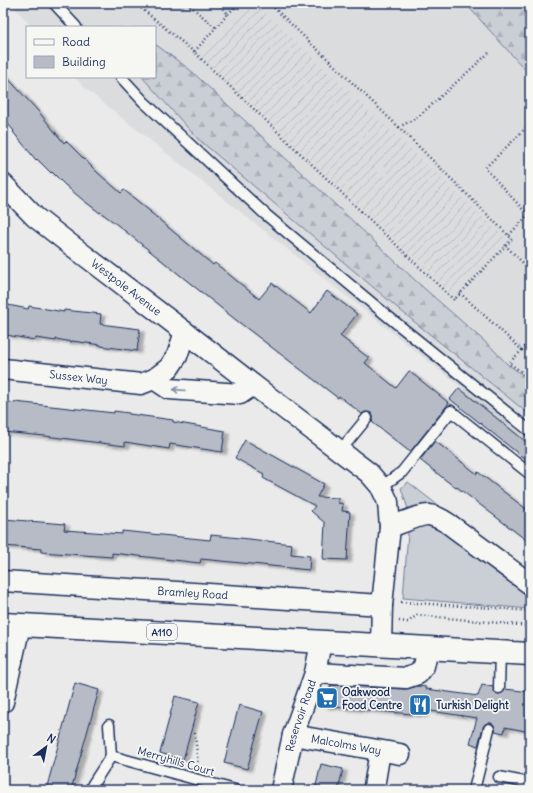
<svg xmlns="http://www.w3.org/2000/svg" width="533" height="793" viewBox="0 0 533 793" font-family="Delius,sans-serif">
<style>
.built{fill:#dadcde}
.industrial{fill:url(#industrial-furrows)}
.grass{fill:#caced5;stroke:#727e9a}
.forest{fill:url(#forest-firs);stroke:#727e9a}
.building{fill:#b6bbc6;stroke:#1b2f5e;filter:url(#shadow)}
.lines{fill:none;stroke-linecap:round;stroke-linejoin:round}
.lane-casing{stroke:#1b2f5e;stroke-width:13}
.street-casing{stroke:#1b2f5e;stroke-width:23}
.primary-casing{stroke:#1b2f5e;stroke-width:25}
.path{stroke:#1b2f5e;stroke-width:2.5;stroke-dasharray:1 3;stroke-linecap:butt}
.lane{stroke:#f6f6f2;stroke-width:10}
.street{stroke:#f6f6f2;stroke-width:20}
.primary{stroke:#f6f6f2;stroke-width:22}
.oneway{stroke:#8892a8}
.labels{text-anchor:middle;stroke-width:3.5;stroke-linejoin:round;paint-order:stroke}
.shield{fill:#f6f6f2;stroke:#5d6b8a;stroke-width:1}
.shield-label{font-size:10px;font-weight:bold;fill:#1b2f5e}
.street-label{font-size:11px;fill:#1b2f5e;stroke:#f6f6f2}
.poi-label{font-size:11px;font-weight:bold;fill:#1b2f5e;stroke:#f6f6f2;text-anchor:start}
</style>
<defs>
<pattern id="industrial-furrows" width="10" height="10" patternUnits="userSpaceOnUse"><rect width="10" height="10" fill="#dadcde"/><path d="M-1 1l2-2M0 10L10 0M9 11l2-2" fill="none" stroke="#babdc1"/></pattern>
<pattern id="forest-firs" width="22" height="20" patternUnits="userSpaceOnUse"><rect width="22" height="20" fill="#caced5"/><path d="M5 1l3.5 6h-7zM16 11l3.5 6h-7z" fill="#adb1b9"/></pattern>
<filter id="shadow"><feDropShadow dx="4.5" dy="2.5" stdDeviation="1" flood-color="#0004"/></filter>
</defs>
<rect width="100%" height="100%" fill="#e9eae9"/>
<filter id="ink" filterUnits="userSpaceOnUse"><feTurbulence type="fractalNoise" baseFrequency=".025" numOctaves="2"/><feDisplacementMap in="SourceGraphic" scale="8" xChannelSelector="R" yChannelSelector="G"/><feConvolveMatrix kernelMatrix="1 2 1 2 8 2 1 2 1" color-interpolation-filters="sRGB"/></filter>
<g filter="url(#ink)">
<!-- built -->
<path class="built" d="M11 3H530V442L86 89 75 77H155V27H32Z"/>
<!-- industrial -->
<path class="industrial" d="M250 3H255L506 239 454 295 200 55Z"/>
<!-- grass -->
<path class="grass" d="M408 482 439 506C427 504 421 507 410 511L408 509 401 488Z
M424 525 434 527 446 532 530 595V609L403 598 408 533 413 529Z"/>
<!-- forest -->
<path class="forest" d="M465 3H530V75Z
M155 44 189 69 322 192 417 282 492 348 506 363 530 380V415L406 315 197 138 142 77H155Z"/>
<!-- building -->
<path class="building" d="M3 73 38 111 64 143 66 141 98 173 121 193 124 190 151 212H150L213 265 215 263 259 299 272 283 311 313 327 291 357 314 340 336 369 358 365 363 396 388 409 371 449 403 410 452 372 422 373 419V416L371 413 365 412 362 414 339 396 338 398 236 320 115 223 100 212V213L83 200 65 185 52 172 51 173 37 159 36 160 13 132 14 131 3 118Z
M3 304 28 309 29 306 64 312V310L101 314 100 324 140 329 137 351 101 346V345L72 341V342L56 339V341L36 338 35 340 6 335 7 327H3Z
M459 388 530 445V463L450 399Z
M3 401 15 403V402L114 413V411L129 413V414L173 420V422L225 431 222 452 170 444 169 449 125 442V446L45 436 3 432Z
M245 440 324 484 317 497 338 498V503L343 504 342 511 350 512 347 560 323 559 325 523 311 511 315 506 263 478 264 474 235 458Z
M435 441 477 474 478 472 530 512V543L457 487 456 488 420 460Z
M3 519 65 524 64 530 122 534V531L210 540 211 535 249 539 292 544 291 554 310 556 309 570 252 564 201 559 200 563 112 553V557L41 552V549L3 546Z
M75 683 99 690 71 790H46Z
M331 685 405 689 418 686 426 687V689L478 696 482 685 493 687 494 691 498 694 502 693 505 689 530 692V732L505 727 504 733 495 731V728L494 725 491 723H488L485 724 483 727 478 746 470 743 477 718 424 710 423 715 323 706Z
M175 696 199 702 183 760 160 753Z
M239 705 263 712 247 769 224 763Z
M321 764 343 769 338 790H315Z"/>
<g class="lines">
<!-- lane casing -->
<g class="lane-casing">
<path id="lane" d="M54 3 76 27
M121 77 144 102 265 214 385 314 530 431
M340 451 367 418
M381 487 402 472 451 411 530 474
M499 688 500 652
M109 725 111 756
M499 777 530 783
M90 790 93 784 111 756 235 790
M474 790 489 729"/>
</g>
<!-- street casing -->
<g class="street-casing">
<g id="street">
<path id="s1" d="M3 184 35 217 80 252 185 332 269 397 369 473 381 487 388 502 390 527 382 605 381 645"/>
<path id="s2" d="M3 369 141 384 154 379 169 368 177 356 185 332"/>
<path d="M154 379 169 389 240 394 253 385"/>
<path d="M390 527C399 524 422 514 429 515 437 516 443 520 449 524L530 584"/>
<path id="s3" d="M3 581 382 605"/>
<path d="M315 673 406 678 418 674 424 666 428 648"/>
<path d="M3 702 20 625"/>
<path id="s4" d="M293 735 400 754"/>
<path d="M374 787 380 751"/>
<path id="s5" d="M281 790 293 735 315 673 321 642"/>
</g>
</g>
<!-- primary casing -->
<g class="primary-casing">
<path id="primary" d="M3 624 204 635 530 654"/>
</g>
<!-- path -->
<path class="path" d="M135 3 194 52
M187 3 216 28
M218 3 228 14 194 52 454 300 512 239 410 138 269 3
M228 14 239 3
M399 127 418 117 491 51
M509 235 528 215 485 168 530 124
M505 245 530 270
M460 293 522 350 530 342
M522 350 509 363 530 378
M401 602 493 608 530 611
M399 621 408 622 417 615 530 626
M195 733 198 767"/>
<!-- lane -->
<use href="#lane" class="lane"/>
<!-- street -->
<use href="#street" class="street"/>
<!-- primary -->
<use href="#primary" class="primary"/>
</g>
<!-- one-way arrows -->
<defs><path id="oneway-shaft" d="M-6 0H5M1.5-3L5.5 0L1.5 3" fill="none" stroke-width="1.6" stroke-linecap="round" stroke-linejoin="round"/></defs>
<use class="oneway" href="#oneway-shaft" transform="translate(179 390) rotate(-176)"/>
</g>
<!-- icons -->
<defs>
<g id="supermarket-square" transform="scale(1.15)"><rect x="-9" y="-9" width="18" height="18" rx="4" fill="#1f6fb2" stroke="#f6f6f2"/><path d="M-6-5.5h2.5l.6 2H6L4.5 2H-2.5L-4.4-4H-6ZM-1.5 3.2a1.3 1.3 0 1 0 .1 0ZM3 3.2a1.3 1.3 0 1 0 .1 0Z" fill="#fff"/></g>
<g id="restaurant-square" transform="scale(1.15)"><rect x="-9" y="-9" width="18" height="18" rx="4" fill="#1f6fb2" stroke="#f6f6f2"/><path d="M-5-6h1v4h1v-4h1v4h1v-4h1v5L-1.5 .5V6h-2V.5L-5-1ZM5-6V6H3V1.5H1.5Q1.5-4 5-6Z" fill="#fff"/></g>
</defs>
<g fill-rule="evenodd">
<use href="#supermarket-square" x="327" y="698"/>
<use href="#restaurant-square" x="420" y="705"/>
</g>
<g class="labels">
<!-- shield labels -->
<rect class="shield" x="147" y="624" width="30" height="16" rx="3"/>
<g class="shield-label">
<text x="162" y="636">A110</text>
</g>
<!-- street labels -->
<g class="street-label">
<text dy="4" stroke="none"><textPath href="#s1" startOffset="161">Westpole Avenue</textPath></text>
<text dy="4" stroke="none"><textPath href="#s2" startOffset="76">Sussex Way</textPath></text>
<text dy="4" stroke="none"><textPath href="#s3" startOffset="190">Bramley Road</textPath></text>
<text dy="4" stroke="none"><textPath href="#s5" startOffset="77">Reservoir Road</textPath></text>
<text dy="4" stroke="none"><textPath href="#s4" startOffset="54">Malcolms Way</textPath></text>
<text transform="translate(176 761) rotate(16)" y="4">Merryhills Court</text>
</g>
<!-- poi labels -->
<g class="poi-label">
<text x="342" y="696">Oakwood<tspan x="342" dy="13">Food Centre</tspan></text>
<text x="436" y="709">Turkish Delight</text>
</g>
</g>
<!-- margin -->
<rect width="533" height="793" fill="none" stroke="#f6f6f2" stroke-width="16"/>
<rect x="8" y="8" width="517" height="777" fill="none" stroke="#1b2f5e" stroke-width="1.5" filter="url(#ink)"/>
<!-- legend -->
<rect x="26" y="26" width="130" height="52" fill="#f6f6f2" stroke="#9ea6b7"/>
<rect x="34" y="39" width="20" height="6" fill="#f6f6f2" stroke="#9ea6b7"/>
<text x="62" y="46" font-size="12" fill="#1b2f5e">Road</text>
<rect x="34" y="56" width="20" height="12" fill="#b6bbc6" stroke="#9ea6b7"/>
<text x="62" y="66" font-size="12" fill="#1b2f5e">Building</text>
<!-- north arrow -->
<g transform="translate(46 747) rotate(32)" stroke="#f6f6f2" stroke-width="3" paint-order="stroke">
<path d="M0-3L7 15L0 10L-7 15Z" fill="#1b2f5e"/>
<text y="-6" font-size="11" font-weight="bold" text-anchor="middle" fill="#1b2f5e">N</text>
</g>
</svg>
